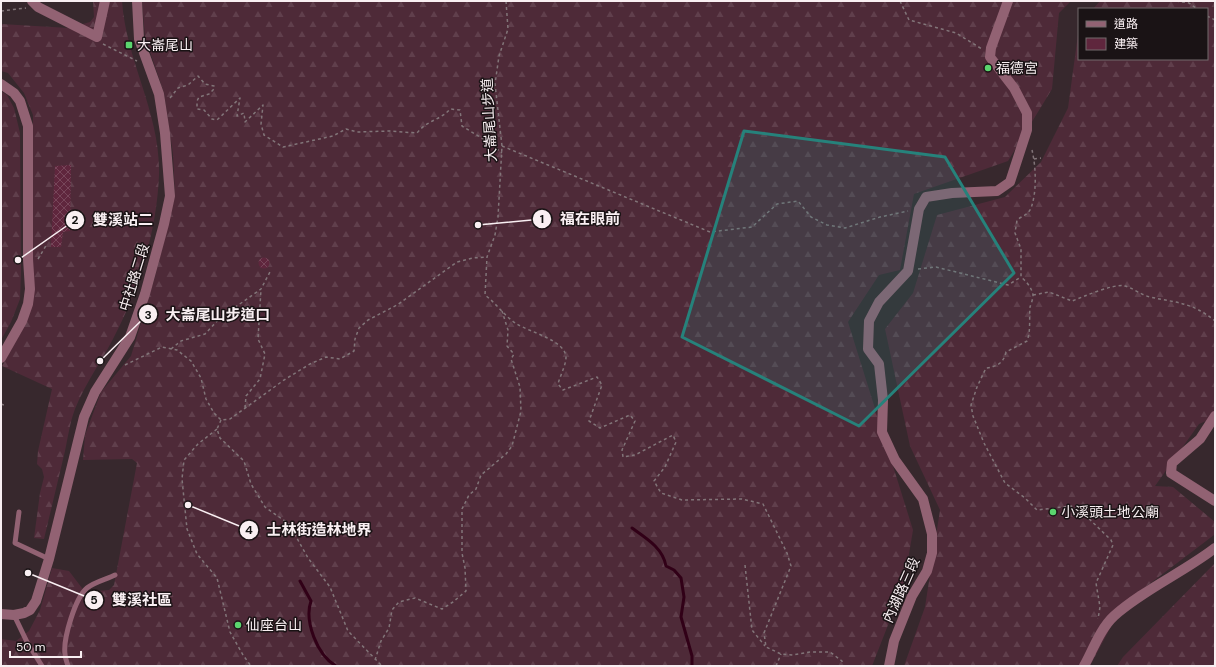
<svg xmlns="http://www.w3.org/2000/svg" width="1216" height="667" viewBox="0 0 1216 667" font-family="'DM Sans','Noto Sans TC',sans-serif">
<style>
.forest{fill:url(#forest-firs)}
.lines{fill:none;stroke-linecap:round;stroke-linejoin:round}
.stream{stroke:#310017;stroke-width:3}
.building{fill:url(#building-cross-hatch)}
.path{stroke:#827579;stroke-width:1.5;stroke-dasharray:3 3;stroke-linecap:butt}
.service{stroke:#926273;stroke-width:5}
.minor{stroke:#926273;stroke-width:10}
.marked{fill:#26827b;fill-opacity:0.2;stroke:#26827b;stroke-width:3;stroke-linejoin:round}
.poi-dot{fill:#5bd56e;stroke:#1a1315;stroke-width:1.5}
.labels{text-anchor:middle;stroke-width:3;stroke-linejoin:round;paint-order:stroke}
.poi-label{font-size:14px;fill:#f9eff2;stroke:#1a1315;text-anchor:start}
.street-label{font-size:14px;fill:#f9eff2;stroke:#1a1315}
.leader{fill:none;stroke:#f9eff2;stroke-width:1.5}
.callout-dot{fill:#f9eff2;stroke:#1a1315;stroke-width:1.5}
.mark-label{font-size:12px;text-anchor:middle;font-weight:bold;fill:#111}
.callout-label{font-size:15px;text-anchor:middle;font-weight:bold;fill:#f9eff2;stroke:#1a1315;stroke-width:3;stroke-linejoin:round;paint-order:stroke}
</style>
<defs>
<pattern id="forest-firs" width="22" height="20" patternUnits="userSpaceOnUse"><rect width="22" height="20" fill="#4e2a38"/><path d="M5 1l3.5 6h-7zM16 11l3.5 6h-7z" fill="#603f4c"/></pattern>
<pattern id="building-cross-hatch" width="8" height="8" patternUnits="userSpaceOnUse"><rect width="8" height="8" fill="#5f263d"/><path d="M0 0l8 8M0 8l8-8" fill="none" stroke="#77465a"/></pattern>
</defs>
<rect width="100%" height="100%" fill="#37282d"/>
<!-- forest -->
<path class="forest" d="M93 1H122C126 61 161 114 159 175 157 227 141 283 118 329 105 357 86 381 75 409 70 422 68 437 65 451 58 480 51 510 44 539L34 538 40 493 44 477 42 469 37 464 38 451 52 389 2 366 24 326 32 240 33 115 24 93 8 73 1 71V24L69 28 90 22 94 17Z
M142 1H1071L1059 13 1052 89 1008 161 914 194 900 270 879 275 848 322 913 530 904 584 872 666H1V639L16 641 29 631 40 610 52 568 69 571 85 592 109 590 114 585 137 463 132 459 83 460 85 435 101 392 131 356 155 277 175 195 173 154 164 93 145 37Z
M1100 1H1215V417L1199 424 1155 486 1173 487 1215 522 1214 535 1123 604 1090 666H904L925 607 940 510 910 446 885 329 913 293 937 215 1005 197 1041 162 1068 108 1079 27V59H1207V9H1093Z
M1 91 7 95 14 108 20 133 21 272 20 299 11 322 1 340Z
M1215 563V666H1117L1123 657Z"/>
<g class="lines">
<!-- stream -->
<path class="stream" d="M632 528C646 538 663 548 666 566L674 570 681 578 684 597 681 617 692 656V666
M300 581 311 601C304 621 317 655 336 666"/>
</g>
<!-- building -->
<path class="building" d="M71 165 70 231 63 232 61 247H51L55 166Z
M258.5 263a5.5 5.5 0 1 1 11 0a5.5 5.5 0 1 1-11 0Z"/>
<g class="lines">
<!-- path -->
<path class="path" d="M506 1 508 29 499 56 495 84 502 146 498 217 495 235 487 257 485 295C497 304 505 317 517 324 529 332 565 340 566 357 566 365 560 376 558 384L563 390 597 377 602 385 589 421 600 428 630 415 635 421 622 450 623 457 635 455 673 435 676 442 665 467 654 481 661 493 682 500 742 499 763 504 787 553 791 566 764 633 766 647 781 654 793 655 810 652H830L842 661V666
M900 1 909 20 956 33 982 49
M1176 1 1189 3 1197 9
M1 11 26 8
M1207 16 1215 20
M103 44 137 61
M170 98 178 88 188 85 198 76 205 84 214 86V89L209 94 199 97 197 101V109L204 110 212 119 217 120 240 98 237 116 244 113 245 122 263 105 261 124 264 135 283 147 333 136 346 129 357 132 389 131 417 133C427 120 441 120 450 109L460 110 462 126 488 142 502 153
M502 146 710 232 752 227 777 204 798 201 811 217 827 225 845 228 880 217 908 211
M1032 150C1036 167 1037 192 1031 208 1028 215 1022 216 1017 220L1015 233 1021 249V277C1026 281 1032 288 1033 295 1033 299 1031 304 1030 307 1029 318 1031 331 1027 341L1006 352C1004 363 996 367 986 368L977 387 971 405 973 416 984 443 1005 483 1025 498 1037 510 1071 506 1080 510 1111 540 1113 545 1096 583 1100 607 1098 619
M1034 159 1041 158
M478 225 497 223
M38 259 47 244
M918 269 936 267 1008 285 1021 277
M1033 295 1049 292 1072 301C1083 297 1114 283 1125 286 1133 288 1141 295 1150 297 1177 303 1192 302 1215 321
M171 349 181 341 205 334 220 318 261 289 271 270
M125 365 162 347 177 350 191 361 201 378 206 399 214 413 221 420 230 419 284 380 310 364 326 357 340 359 354 351 355 339 359 328 368 320 397 305 457 262 473 258 486 257
M1 404 4 405
M245 408 246 396 260 379 265 354 258 339 261 289
M221 420 217 429 220 438 244 461 251 484 265 507 289 524 308 558 330 587 348 631 382 666
M217 429 198 444 184 460 182 479 187 529 197 554 217 578 230 632 243 655 251 666
M745 565 752 630 765 646
M375 660 381 641 389 628 392 610 399 602 415 598 442 609 453 602 466 591 465 568 462 553V509L469 495 476 489 481 475 506 454 512 446 521 411 520 387 511 359 514 354 507 346 508 330 502 311
M776 666 781 654"/>
<!-- service -->
<path class="service" d="M19 512 15 543 49 559
M14 615 27 642 42 666
M68 666C67 662 65 658 65 654 63 639 75 598 87 588 94 582 107 579 115 575"/>
<!-- minor -->
<path class="minor" d="M32 1 38 7 97 37 105 1
M1 84 14 93 20 101 28 126V259L30 289 28 304 22 321 1 358
M1215 416 1200 439 1172 463 1171 473 1215 501
M1 614 14 615 24 613 30 610 36 601 49 559 84 417 95 392 130 337 145 294 164 224 170 196 165 133 159 94 139 39 137 1
M889 666 894 641 912 596 927 571 932 553V534L923 499 895 460 882 432 883 400 879 364 868 349 869 321 879 302 908 271 919 209 926 197 952 193 997 191 1010 182 1027 130V113L1014 88 990 57 991 48 1008 1
M1084 666C1093 650 1100 629 1114 616 1143 590 1184 572 1215 548"/>
</g>
<!-- marked area -->
<path class="marked" d="M744 131 945 157 1014 273 859 426 682 337Z"/>
<!-- markers -->
<g class="poi-dot">
<rect x="125" y="41" width="8" height="8" rx="2"/>
<circle cx="988" cy="68" r="4"/>
<circle cx="1053" cy="512" r="4"/>
<circle cx="238" cy="625" r="4"/>
</g>
<g class="labels">
<!-- poi labels -->
<g class="poi-label">
<text x="137" y="50">大崙尾山</text>
<text x="996" y="73">福德宮</text>
<text x="1061" y="517">小溪頭土地公廟</text>
<text x="246" y="630">仙座台山</text>
</g>
<!-- street labels -->
<g class="street-label">
<text transform="translate(489 120) rotate(-93)" y="5">大崙尾山步道</text>
<text transform="translate(134 277) rotate(-73)" y="5">中社路二段</text>
<text transform="translate(901 590) rotate(-66)" y="5">內湖路三段</text>
</g>
</g>
<!-- callouts -->
<path class="leader" d="M478 225L542 219M18 260L75 220M100 361L148 314M188 505L249 530M28 573L94 600"/>
<g class="callout-dot">
<circle cx="478" cy="225" r="4"/>
<circle cx="18" cy="260" r="4"/>
<circle cx="100" cy="361" r="4"/>
<circle cx="188" cy="505" r="4"/>
<circle cx="28" cy="573" r="4"/>
<circle cx="542" cy="219" r="10"/>
<circle cx="75" cy="220" r="10"/>
<circle cx="148" cy="314" r="10"/>
<circle cx="249" cy="530" r="10"/>
<circle cx="94" cy="600" r="10"/>
</g>
<g class="mark-label">
<text x="542" y="223">1</text>
<text x="75" y="224">2</text>
<text x="148" y="319">3</text>
<text x="249" y="534">4</text>
<text x="94" y="604">5</text>
</g>
<g class="callout-label">
<text x="590" y="224">福在眼前</text>
<text x="123" y="225">雙溪站二</text>
<text x="218" y="320">大崙尾山步道口</text>
<text x="319" y="535">士林街造林地界</text>
<text x="142" y="605">雙溪社區</text>
</g>
<!-- border -->
<rect width="1216" height="667" fill="none" stroke="#f9eff2" stroke-width="4"/>
<!-- legend -->
<rect x="1078" y="8" width="130" height="52" fill="#1a1315" stroke="#736b6d"/>
<rect x="1086" y="21" width="20" height="6" fill="#926273" stroke="#736b6d"/>
<text x="1114" y="28" font-size="12" fill="#f9eff2">道路</text>
<rect x="1086" y="38" width="20" height="12" fill="#5f263d" stroke="#736b6d"/>
<text x="1114" y="48" font-size="12" fill="#f9eff2">建築</text>
<!-- scale -->
<path d="M10 651v6h71v-6" fill="none" stroke="#f9eff2" stroke-width="2"/>
<text x="16" y="651" font-size="12" fill="#f9eff2" stroke="#1a1315" stroke-width="3" paint-order="stroke">50 m</text>
</svg>
